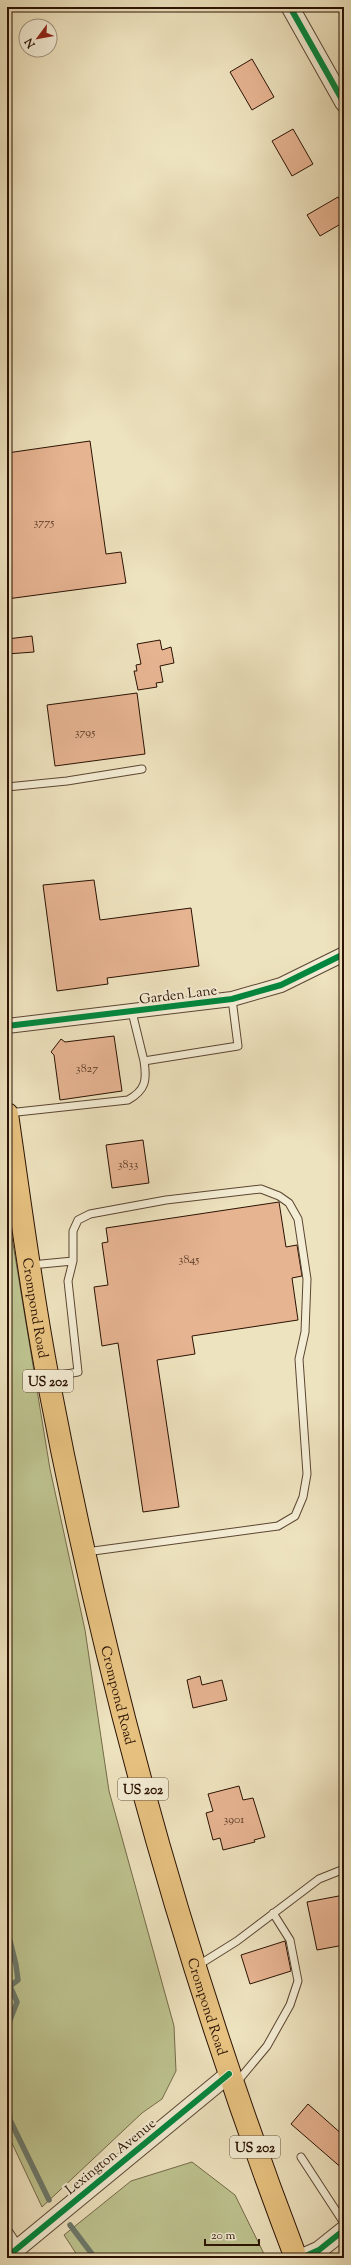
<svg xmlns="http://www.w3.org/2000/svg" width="351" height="2265" viewBox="0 0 351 2265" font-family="'Sorts Mill Goudy',serif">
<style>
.green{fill:#bdc38f;stroke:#746a49}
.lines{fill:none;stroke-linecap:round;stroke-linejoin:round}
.stream{stroke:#6d796b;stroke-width:5.5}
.building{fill:#e7b492;stroke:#2a1203}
.service-casing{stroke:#5b4632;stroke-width:9}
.minor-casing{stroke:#5b4632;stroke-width:16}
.tertiary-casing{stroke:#5b4632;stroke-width:19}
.trunk-casing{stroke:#2a1203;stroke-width:24}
.service{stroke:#f4edd5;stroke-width:7}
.minor{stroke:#f4edd5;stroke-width:14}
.tertiary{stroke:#f4edd5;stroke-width:17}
.trunk{stroke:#e7c280;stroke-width:22}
.cycleway-casing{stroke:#f4edd5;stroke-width:8}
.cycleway{stroke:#00873e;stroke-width:6}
.labels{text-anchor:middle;stroke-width:4;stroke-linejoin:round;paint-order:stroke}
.number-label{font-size:12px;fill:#593a27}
.shield{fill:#f4edd5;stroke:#675442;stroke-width:1}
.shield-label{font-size:13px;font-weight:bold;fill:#2a1203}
.street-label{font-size:14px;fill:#2a1203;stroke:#f4edd5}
</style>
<rect width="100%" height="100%" fill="#eee3bf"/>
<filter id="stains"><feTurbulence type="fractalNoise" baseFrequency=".005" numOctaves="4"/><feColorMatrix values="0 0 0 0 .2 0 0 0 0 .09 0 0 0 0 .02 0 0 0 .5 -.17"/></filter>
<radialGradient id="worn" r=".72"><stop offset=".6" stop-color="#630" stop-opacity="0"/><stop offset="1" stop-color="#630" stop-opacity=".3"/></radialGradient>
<!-- green -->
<path class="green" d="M7 1207 50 1469 85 1630 109 1791 174 2026 176 2071 162 2099 142 2113 42 2207 10 2139 7 2127Z
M192 2162 235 2195 266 2258H79L64 2235 131 2181Z"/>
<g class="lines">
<!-- stream -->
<path class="stream" d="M7 1929 16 1965 18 1980 10 1986 17 2002 8 2025 9 2049 8 2093 10 2120 49 2200
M70 2225 95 2258"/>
</g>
<!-- building -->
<path class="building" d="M252 59 274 97 252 110 230 72Z
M293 129 313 164 292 176 272 141Z
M338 197 344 207V222L320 236 307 215Z
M90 441 106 554 121 552 126 583 7 599V453Z
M32 636 34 652 7 654V639Z
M160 640 162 650 171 647 174 663 160 666 163 682 156 683 157 687 138 690 134 671H137L136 665 141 664 137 644Z
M137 693 145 754 55 766 47 705Z
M94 880 100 920 191 908 199 966 107 978 108 984 57 991 43 885Z
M114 1036 122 1091 60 1100 54 1055 51 1052 61 1039 65 1042Z
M143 1140 149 1183 112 1188 106 1145Z
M279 1202 286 1247 297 1245 302 1276 292 1278 298 1320 192 1336 195 1354 157 1360 179 1507 143 1512 118 1343 102 1346 94 1287 108 1285 102 1243 108 1242 106 1228Z
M200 1676 202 1685 222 1680 227 1700 193 1708 187 1680Z
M239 1786 243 1800 253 1798 265 1837 254 1840 255 1842 223 1850 220 1838 213 1840 206 1813 213 1811 208 1794Z
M344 1895V1945L317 1950 307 1902Z
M285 1941 291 1971 250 1984 241 1955Z
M308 2104 344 2136V2170L291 2124Z"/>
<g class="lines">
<!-- service casing -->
<g class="service-casing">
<path id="service" d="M7 787 67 781 142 769
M132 1012 144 1061 238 1046 232 999
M8 1113 128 1100C146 1090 147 1080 144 1061
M31 1265 73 1261V1231L78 1220 90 1214 166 1200 261 1189 279 1196 289 1203 298 1219 307 1279 305 1332 299 1359 307 1474 303 1497 295 1516 278 1526 86 1552
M49 1377 78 1372 68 1281 73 1261
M197 1966 237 1941 319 1879 344 1869
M237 2082 267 2046 290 2005 298 1981 290 1940 273 1913
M301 2157 344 2223
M7 2229 19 2247"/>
</g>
<!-- minor casing -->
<g class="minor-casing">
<path id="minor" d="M7 1026 232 999 281 985 344 954"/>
</g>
<!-- tertiary casing -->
<g class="tertiary-casing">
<path id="tertiary" d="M290 7 344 103
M7 2257 229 2074
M301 2258 319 2250 344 2230"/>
</g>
<!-- trunk casing -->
<g class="trunk-casing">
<g id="trunk">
<path id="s1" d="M7 1114C20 1203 31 1291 48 1379 105 1678 187 1973 296 2258"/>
</g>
</g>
<!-- service -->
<use href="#service" class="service"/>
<!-- minor -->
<use href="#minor" class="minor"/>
<!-- tertiary -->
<use href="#tertiary" class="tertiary"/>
<!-- trunk -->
<use href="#trunk" class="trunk"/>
<!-- cycleway casing -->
<g class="cycleway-casing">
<path id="cycleway" d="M290 7 344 103
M7 1026 232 999 281 985 344 954
M7 2257 229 2074
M301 2258 319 2250 344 2230"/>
</g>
<!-- cycleway -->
<use href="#cycleway" class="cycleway"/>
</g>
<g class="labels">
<!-- number labels -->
<g class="number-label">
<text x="44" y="526">3775</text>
<text x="85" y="736">3795</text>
<text x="87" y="1072">3827</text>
<text x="128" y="1168">3833</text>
<text x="189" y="1263">3845</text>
<text x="234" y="1823">3901</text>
</g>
<!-- shield labels -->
<g class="shield">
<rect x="23" y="1370" width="50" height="22" rx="3"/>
<rect x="118" y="1778" width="50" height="22" rx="3"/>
<rect x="230" y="2136" width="50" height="22" rx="3"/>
</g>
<g class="shield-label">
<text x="48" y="1386">US 202</text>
<text x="143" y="1794">US 202</text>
<text x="255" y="2152">US 202</text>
</g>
<!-- street labels -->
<g class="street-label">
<text transform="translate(178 994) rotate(-7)" y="5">Garden Lane</text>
<text dy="5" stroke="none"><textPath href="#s1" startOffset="196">Crompond Road</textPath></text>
<text dy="5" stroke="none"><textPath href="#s1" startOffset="592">Crompond Road</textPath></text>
<text dy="5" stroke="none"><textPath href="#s1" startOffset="916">Crompond Road</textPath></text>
<text transform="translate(110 2156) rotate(-39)" y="5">Lexington Avenue</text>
</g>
</g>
<!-- margin -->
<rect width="351" height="2265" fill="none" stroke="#eee3bf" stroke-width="24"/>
<rect x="8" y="8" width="335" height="2249" fill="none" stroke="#2a1203" stroke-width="2"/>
<rect x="12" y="12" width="327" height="2241" fill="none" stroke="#2a1203"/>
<!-- north arrow -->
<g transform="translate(38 38) rotate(238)"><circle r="19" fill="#f4edd5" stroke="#a39581"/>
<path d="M0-3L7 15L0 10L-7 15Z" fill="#8f2418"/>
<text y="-6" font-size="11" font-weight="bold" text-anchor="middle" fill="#2a1203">N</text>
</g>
<!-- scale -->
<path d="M205 2239v6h54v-6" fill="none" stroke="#2a1203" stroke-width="2"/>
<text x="211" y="2239" font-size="12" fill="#2a1203" stroke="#f4edd5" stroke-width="3" paint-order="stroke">20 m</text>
<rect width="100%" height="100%" filter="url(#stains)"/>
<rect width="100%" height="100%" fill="url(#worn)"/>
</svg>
